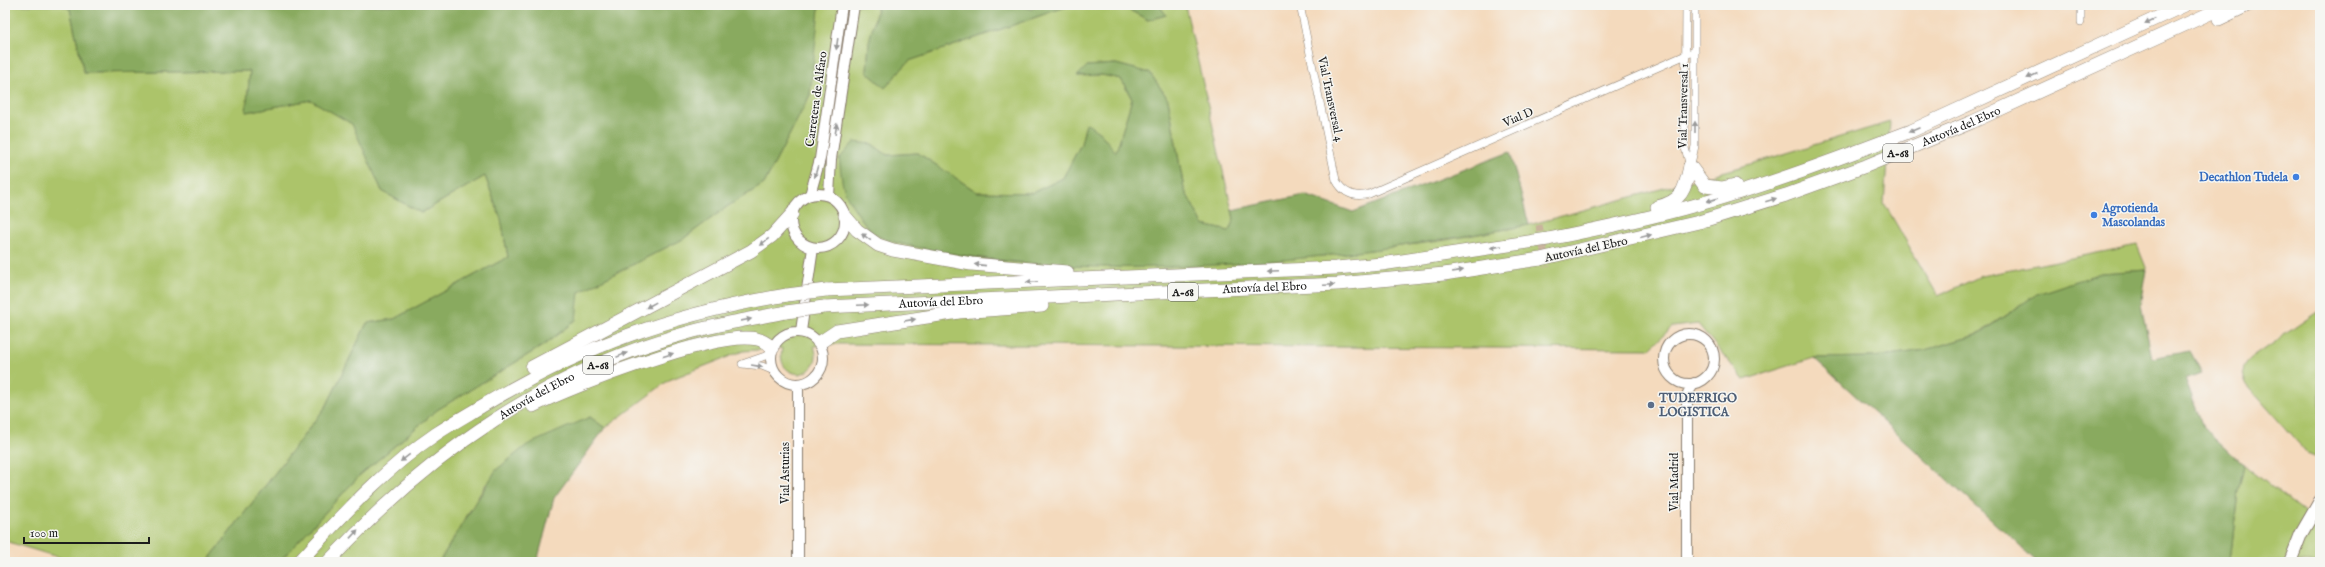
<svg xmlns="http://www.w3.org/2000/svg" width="2325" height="567" viewBox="0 0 2325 567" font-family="'IM FELL English',serif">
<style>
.green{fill:#acc46a;stroke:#647043}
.forest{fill:#89aa5e;stroke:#52633d}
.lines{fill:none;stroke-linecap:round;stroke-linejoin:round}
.street-tunnel{stroke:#c9b49d;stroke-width:7;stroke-dasharray:7 3.5;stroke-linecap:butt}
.street-casing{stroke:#887b6c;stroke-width:8}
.secondary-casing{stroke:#887b6c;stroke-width:12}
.primary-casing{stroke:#887b6c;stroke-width:14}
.highway-casing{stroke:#887b6c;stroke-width:14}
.street{stroke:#fff;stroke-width:7}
.secondary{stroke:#fff;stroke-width:10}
.primary{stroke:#fff;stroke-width:12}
.highway{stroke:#fff;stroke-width:13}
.highway-bridge-casing{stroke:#887b6c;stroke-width:14;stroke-linecap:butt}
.highway-bridge{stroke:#fff;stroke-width:13}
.oneway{fill:#999}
.shop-dot{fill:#3f7fe0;stroke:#f6f6f2;stroke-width:1.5}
.service-dot{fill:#5c6f8a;stroke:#f6f6f2;stroke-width:1.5}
.labels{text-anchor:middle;stroke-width:3;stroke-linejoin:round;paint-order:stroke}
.shield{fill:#f6f6f2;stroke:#5d5d5c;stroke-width:1}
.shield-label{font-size:11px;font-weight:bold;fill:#1c1c1c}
.street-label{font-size:12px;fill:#1c1c1c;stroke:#f6f6f2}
.shop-label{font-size:12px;font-weight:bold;fill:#366cbe;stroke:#f6f6f2;text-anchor:end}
.service-label{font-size:12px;font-weight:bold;fill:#4e5e75;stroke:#f6f6f2;text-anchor:start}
</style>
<rect width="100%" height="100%" fill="#f6f6f2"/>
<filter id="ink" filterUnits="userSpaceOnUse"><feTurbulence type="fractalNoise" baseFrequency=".025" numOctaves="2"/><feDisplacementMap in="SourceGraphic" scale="8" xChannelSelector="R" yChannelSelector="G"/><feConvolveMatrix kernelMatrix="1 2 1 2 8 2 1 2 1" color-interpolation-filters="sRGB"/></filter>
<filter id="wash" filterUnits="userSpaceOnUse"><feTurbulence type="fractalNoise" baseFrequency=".012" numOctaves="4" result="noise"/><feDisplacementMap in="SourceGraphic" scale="16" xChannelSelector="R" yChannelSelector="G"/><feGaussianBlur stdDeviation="0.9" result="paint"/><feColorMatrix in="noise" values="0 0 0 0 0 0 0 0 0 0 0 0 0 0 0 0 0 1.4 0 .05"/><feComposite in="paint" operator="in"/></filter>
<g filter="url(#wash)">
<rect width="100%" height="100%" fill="#f4dabd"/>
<!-- green -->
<path class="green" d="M10 5H61L70 9 84 73 250 71 246 112 311 100 353 124 382 191 421 213 485 176 501 219 508 257 394 319 367 323 327 405 207 562H74L5 541V12Z
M818 5H878L869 42 867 72 885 88 909 61 1071 5 1122 6 1148 20 1166 15 1159 5H1185L1234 219 1229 231 1203 225 1184 189 1168 99 1150 73 1116 64 1087 66 1078 76 1102 75 1121 79 1132 99 1116 153 1100 133 1086 124 1081 144 1063 178 1032 193 977 192 918 153 887 155 872 144 870 231 896 243 986 260 1055 266H1178L1323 256 1440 241 1529 225 1737 168 1890 122 1884 203 1938 296 1981 276 2137 245 2147 270 2101 273 2037 294 1976 335 1925 350 1874 357 1814 358 1744 380 1698 324 1672 327 1649 349 837 344 814 346C819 360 814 371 799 374 785 372 779 363 782 348L743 351 669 380 605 428 590 417 486 484 439 562H279L359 476 437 410 544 345 579 292 683 239 728 206 764 184 810 95Z
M2320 310V458L2307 453 2247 385C2241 373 2242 366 2251 358Z
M2244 465 2301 510 2320 520V562H2230L2238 492Z"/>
<!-- forest -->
<path class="forest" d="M61 5H818L819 9 810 95 764 184 728 206 683 239 579 292 576 320 544 345 437 410 359 476 279 562H207L327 405 367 323 394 319 508 257 501 219 485 176 421 213 382 191 352 124 311 100 246 112 250 71 84 73 70 9Z
M878 5H1019L1032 9 1035 5H1071L909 61 885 88 867 72 869 42Z
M1084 5H1159L1166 15 1148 20 1122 6Z
M1116 64 1150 73 1168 99 1184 189 1203 225 1229 231 1234 219 1232 210 1305 195 1353 212 1510 152 1529 225C1340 259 1128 286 937 251 919 247 882 243 870 230 863 223 849 201 845 192 841 182 841 169 839 159L854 142 872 144 887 155 918 153 977 192 1032 193 1063 178 1081 144 1086 123 1100 133 1116 152 1132 99 1121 79 1102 75 1077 76 1087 66Z
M2147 270 2141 305 2152 358 2190 351 2202 373 2185 379 2203 427 2244 465 2238 492 2230 562H2037L1814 358 1874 357 1925 350 1977 335 2037 294 2101 273Z
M590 417 605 428 554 498 537 562H439L496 470 527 445Z"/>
</g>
<g filter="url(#ink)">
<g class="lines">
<!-- street-tunnel -->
<path class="street-tunnel" d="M1539 225 1547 267"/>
<!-- street casing -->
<g class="street-casing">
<path id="street" d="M1300 5 1336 180C1343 193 1354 198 1369 194L1695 51
M1686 5 1685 148 1690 166
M2081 5V22
M1691 164 1695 146V5
M771 354 742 364 762 366 774 371"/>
</g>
<!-- secondary casing -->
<g class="secondary-casing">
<path id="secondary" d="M791 221a27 27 0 1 1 54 0a27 27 0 1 1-54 0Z
M810 195 820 159 842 5
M829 196 831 159 854 5
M801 331 813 248
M771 358a26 26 0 1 1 52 0a26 26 0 1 1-52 0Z
M1664 359a25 25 0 1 1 50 0a25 25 0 1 1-50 0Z
M798 562V384
M1687 562V402L1688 393 1694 383"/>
</g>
<!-- primary casing -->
<g class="primary-casing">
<path id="primary" d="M2290 562 2301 534 2320 501"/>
</g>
<!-- highway casing -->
<g class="highway-casing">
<g id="highway">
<path d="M2219 19 2248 5"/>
<path d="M1690 166 1705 186 1722 188 1735 185"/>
<path d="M1657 207C1683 201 1685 189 1690 166"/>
<path d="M845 216 857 230 878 245 893 250 971 264 1067 272"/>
<path d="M1548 239C1598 229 1647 219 1696 205 1769 185 1840 158 1911 131L2185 5"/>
<path id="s1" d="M1553 256 1699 222 1786 195 1866 166 1972 122 2228 5"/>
<path d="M826 290 1336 268 1382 264 1535 241"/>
<path id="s2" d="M824 307 1338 284 1444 274 1540 259"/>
<path d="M819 343 837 331 959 312 1042 306"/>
<path d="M532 367 751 251 772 236 792 214"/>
<path d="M533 406C573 386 716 330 757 339 762 340 768 344 773 348"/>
<path d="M299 562C341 517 384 469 436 434 451 424 467 415 482 406 583 346 671 314 787 295"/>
<path id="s3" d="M328 562C431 452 547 370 694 331 724 323 756 318 786 312"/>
</g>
</g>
<!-- street -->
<use href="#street" class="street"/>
<!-- secondary -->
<use href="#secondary" class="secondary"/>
<!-- primary -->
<use href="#primary" class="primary"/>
<!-- highway -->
<use href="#highway" class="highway"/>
<!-- highway-bridge casing -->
<g class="highway-bridge-casing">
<path id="highway-bridge" d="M1535 241 1548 239
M1540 259 1553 256
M787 295 826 290
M786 312 824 307"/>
</g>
<!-- highway-bridge -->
<use href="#highway-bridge" class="highway-bridge"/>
</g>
<!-- one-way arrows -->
<defs><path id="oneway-solid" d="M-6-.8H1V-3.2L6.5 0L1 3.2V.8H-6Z"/></defs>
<g class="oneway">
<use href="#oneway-solid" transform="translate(2150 21) rotate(155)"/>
<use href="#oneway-solid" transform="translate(837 44) rotate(98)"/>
<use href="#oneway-solid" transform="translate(2032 76) rotate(155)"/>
<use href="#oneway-solid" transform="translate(1695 127) rotate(-90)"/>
<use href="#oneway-solid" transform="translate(836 129) rotate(-81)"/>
<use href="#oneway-solid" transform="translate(1914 130) rotate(157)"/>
<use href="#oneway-solid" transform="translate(816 172) rotate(106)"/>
<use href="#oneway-solid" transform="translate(1712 200) rotate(162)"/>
<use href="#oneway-solid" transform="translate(1771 200) rotate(-17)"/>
<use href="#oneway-solid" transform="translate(1646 236) rotate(-14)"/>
<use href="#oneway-solid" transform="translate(866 237) rotate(-144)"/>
<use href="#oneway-solid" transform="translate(764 242) rotate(143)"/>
<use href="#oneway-solid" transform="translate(1496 247) rotate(171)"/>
<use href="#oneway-solid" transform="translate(980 265) rotate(-174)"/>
<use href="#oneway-solid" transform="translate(1273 271) rotate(177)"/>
<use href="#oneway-solid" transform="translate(1458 271) rotate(-9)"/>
<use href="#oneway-solid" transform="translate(1032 282) rotate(178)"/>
<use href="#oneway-solid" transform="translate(1329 285) rotate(-3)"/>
<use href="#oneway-solid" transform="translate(651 305) rotate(151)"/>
<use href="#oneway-solid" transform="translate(863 305) rotate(-2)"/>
<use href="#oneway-solid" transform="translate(746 320) rotate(-11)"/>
<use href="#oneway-solid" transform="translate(910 320) rotate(-9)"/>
<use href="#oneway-solid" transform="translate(622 355) rotate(-22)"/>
<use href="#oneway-solid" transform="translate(668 355) rotate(-18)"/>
<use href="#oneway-solid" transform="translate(757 366) rotate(9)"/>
<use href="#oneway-solid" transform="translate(405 458) rotate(142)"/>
<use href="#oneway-solid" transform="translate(354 534) rotate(-47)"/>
</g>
</g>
<!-- markers -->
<g class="shop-dot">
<circle cx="2296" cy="177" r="4"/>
<circle cx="2094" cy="215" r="4"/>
</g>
<circle class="service-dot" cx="1651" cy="405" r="4"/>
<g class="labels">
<!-- shield labels -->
<g class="shield">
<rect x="1883" y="144" width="30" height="18" rx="3"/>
<rect x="1168" y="283" width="30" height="18" rx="3"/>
<rect x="583" y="356" width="30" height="18" rx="3"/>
</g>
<g class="shield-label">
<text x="1898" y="157">A-68</text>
<text x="1183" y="296">A-68</text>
<text x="598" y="369">A-68</text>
</g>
<!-- street labels -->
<g class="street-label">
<text transform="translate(816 99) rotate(-82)" y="4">Carretera de Alfaro</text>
<text transform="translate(1331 99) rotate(78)" y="4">Vial Transversal 4</text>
<text transform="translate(1683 106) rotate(-89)" y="4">Vial Transversal 1</text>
<text transform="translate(1518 117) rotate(-23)" y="4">Vial D</text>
<text dy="4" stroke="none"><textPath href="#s1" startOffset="429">Autovía del Ebro</textPath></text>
<text transform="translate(1586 249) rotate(-12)" y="4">Autovía del Ebro</text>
<text dy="4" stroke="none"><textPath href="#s2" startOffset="441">Autovía del Ebro</textPath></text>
<text dy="4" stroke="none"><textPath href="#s2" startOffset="117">Autovía del Ebro</textPath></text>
<text dy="4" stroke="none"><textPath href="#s3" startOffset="268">Autovía del Ebro</textPath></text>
<text transform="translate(785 473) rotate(-90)" y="4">Vial Asturias</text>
<text transform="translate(1674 482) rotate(-90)" y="4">Vial Madrid</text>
</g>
<!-- shop labels -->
<g class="shop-label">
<text x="2288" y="181">Decathlon Tudela</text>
<text x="2102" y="212" text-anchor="start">Agrotienda<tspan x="2102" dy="14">Mascolandas</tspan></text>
</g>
<!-- service labels -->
<g class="service-label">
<text x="1659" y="402">TUDEFRIGO<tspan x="1659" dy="14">LOGISTICA</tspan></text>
</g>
</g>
<!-- margin -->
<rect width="2325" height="567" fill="none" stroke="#f6f6f2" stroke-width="20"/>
<!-- scale -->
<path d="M24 537v6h125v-6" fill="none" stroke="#1c1c1c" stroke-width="2"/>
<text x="30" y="537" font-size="12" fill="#1c1c1c" stroke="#f6f6f2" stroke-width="3" paint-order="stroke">100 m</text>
</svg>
